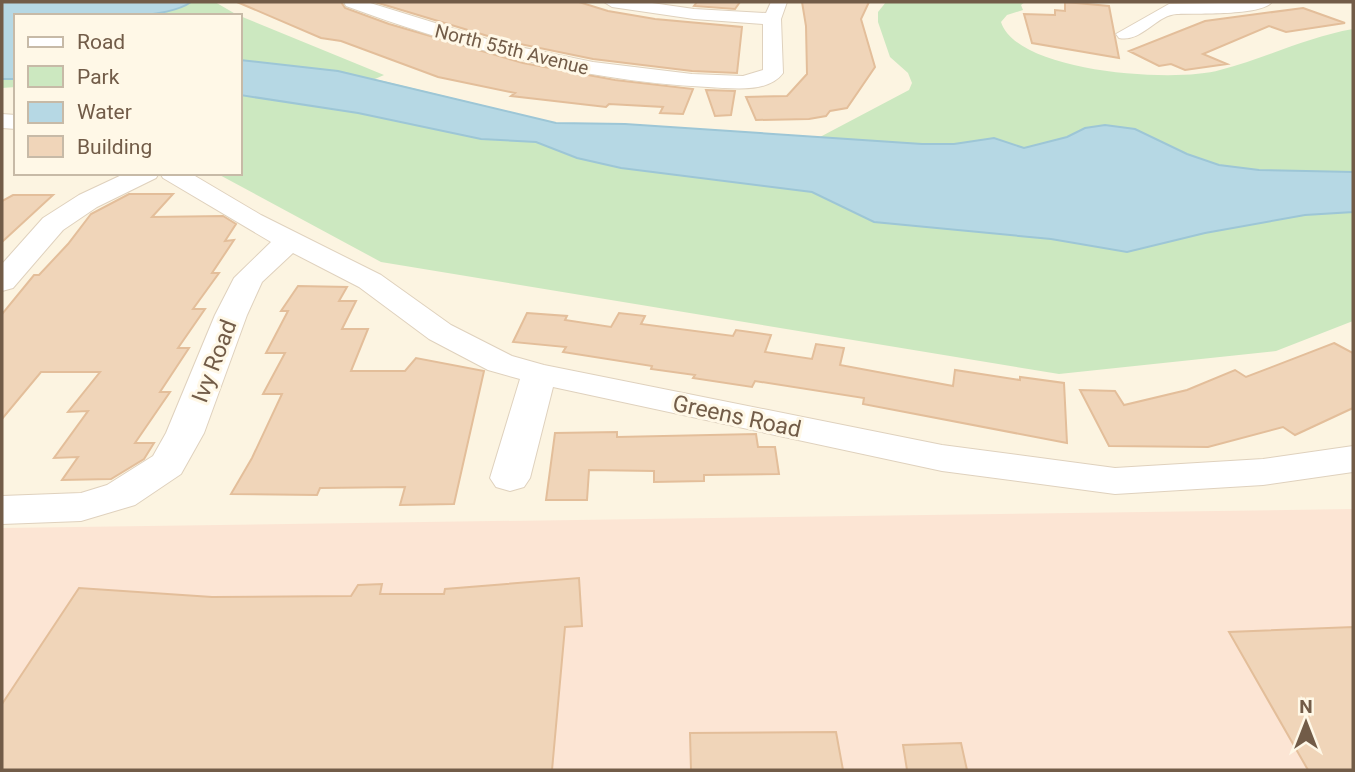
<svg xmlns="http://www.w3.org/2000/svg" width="1355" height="772" viewBox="0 0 1355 772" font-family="Roboto,sans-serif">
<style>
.commercial{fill:#fce5d4}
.green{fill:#cce8c0}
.water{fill:#b6d8e4;stroke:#9dc6d6;stroke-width:2}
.building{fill:#f0d5b9;stroke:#e3be9a;stroke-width:2}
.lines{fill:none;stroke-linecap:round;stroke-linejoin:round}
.minor-casing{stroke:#dfd1bd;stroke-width:2}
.minor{fill:#fff;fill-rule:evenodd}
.labels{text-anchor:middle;stroke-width:6;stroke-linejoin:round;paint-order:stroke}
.far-street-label{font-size:19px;fill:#725c48;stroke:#fff8e7}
.street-label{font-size:23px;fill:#725c48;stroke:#fff8e7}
</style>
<rect width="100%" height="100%" fill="#fcf4e1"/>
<!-- commercial -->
<path class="commercial" d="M1353 509V770H2V528Z"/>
<!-- green -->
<path class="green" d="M2 2H215L239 16H16V87L2 88Z
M886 2H1025L1021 5 1023 10 1007 15 1001 22C1017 73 1176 83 1220 70 1266 58 1307 37 1353 29V321L1276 351 1059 374 381 262 216 173H240V16L384 75 375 79 556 123 625 124 820 137 909 90 912 83 908 73 890 57 878 22V12Z"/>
<!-- water -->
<path class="water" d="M2 2H191C161 24 55 16 16 16V79H2Z
M240 60 338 71 556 123 625 124 922 144H954L994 138 1024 148 1067 137 1085 128 1105 125 1135 129 1187 154 1219 165 1259 170 1353 172V212L1305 215 1205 233 1127 252 1051 239 874 222 812 192 621 168 577 158 536 142 481 139 358 113 240 95Z"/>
<!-- building -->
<path class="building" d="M237 2H341L345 8 389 24 523 63 615 80 693 89 683 114 660 113 663 107 609 104 606 107 511 96 515 93 438 77 341 41 321 38Z
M375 2H579L608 11 655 19 742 27 737 73 692 71 593 59 501 40Z
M697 2H740L735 9 694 6Z
M802 2H869L861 19 875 67 847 108 830 111 826 116 809 119 756 120 746 97 787 96 807 74 806 26Z
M1065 2 1109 6 1119 58 1032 43 1024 14 1055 15V10L1065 11Z
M1303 8 1345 23 1286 32 1269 26 1203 54 1227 64 1185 70 1171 64 1159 66 1129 51 1205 21Z
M706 90 735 91 731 115 715 116Z
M129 194H173L152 217 223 216 236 224 225 241 234 240 212 273H219L193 309H205L178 348H189L160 392H170L135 443H154L144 459 111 479 62 480 78 457 54 458 88 411 68 412 100 372H41L2 419V314L34 275H39L68 244 91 214Z
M13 195H53L2 242V201Z
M298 286 347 287 339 301H356L342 329H368L351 371H405L416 358 484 371 454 504 400 505 405 487 320 488 317 495 231 494 252 458 282 394H263L285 353H266L288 311H281Z
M527 313 567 316 565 320 611 327 619 313 645 316 641 324 733 336 736 330 771 335 765 352 812 359 816 344 844 348 840 365 953 386 955 370 1020 380V377L1064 383 1067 443 863 404 864 398 755 381 752 387 693 378 695 375 651 369 652 366 563 352 566 347 513 342Z
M1334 343 1353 353V408L1295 435 1283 427 1208 447 1109 446 1080 390 1115 391 1124 405 1187 390 1235 370 1246 377Z
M617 432V437L756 434 758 447H775L779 474 704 475V481L654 482V471L589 470 587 500H546L555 433Z
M579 578 582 626 565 627 552 770H2V704L79 588 212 597 351 596 358 585 382 584 380 594H444L445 589Z
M1353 627V770H1308L1229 632Z
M836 732 843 770H691L690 733Z
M961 743 967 770H907L903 745Z"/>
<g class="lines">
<!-- minor casing -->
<g class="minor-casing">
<path id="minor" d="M344 2H367L500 43 593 62 692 74 743 76 763 70V24L694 19 612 7 604 2H645L694 9 766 13 771 2H787L781 19 783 73C768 94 730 88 708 87 583 81 463 49 346 6Z
M1272 2C1261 16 1196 13 1177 14 1156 15 1141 43 1119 38L1116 34 1169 4Z
M2 114 16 115V129L2 128Z
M126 173H159L156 178 97 207 63 230 13 288 2 291V264L43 218 79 195Z
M160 173H190L261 215 381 275 451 325 512 356 544 365 942 445 1115 468 1263 459 1353 446V472L1263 485 1115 494 942 471 553 387 530 478 524 487 510 491 496 487 490 478 520 379 488 370 429 339 359 287 293 253 262 282 247 315 204 433 181 474 135 505 81 521 2 524V496L81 493 107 485 153 456 166 433 215 315 234 278 271 242 163 178Z"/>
</g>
<!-- minor -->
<use href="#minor" class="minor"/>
</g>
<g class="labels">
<!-- far-street labels -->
<g class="far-street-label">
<text transform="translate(512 49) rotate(14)" y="7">North 55th Avenue</text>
</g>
<!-- street labels -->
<g class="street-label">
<text transform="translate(214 361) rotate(-69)" y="8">Ivy Road</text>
<text transform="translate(737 416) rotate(12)" y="8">Greens Road</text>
</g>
</g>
<!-- border -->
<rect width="1355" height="772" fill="none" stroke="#725c48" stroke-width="7"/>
<!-- legend -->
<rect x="14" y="14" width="228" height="161" fill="#fff8e7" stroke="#c7baa7" stroke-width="2"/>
<rect x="28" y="37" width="35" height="10" fill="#ffffff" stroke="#c7baa7" stroke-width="2"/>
<text x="77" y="49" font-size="21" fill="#725c48">Road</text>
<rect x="28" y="66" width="35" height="21" fill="#cce8c0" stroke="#c7baa7" stroke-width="2"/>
<text x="77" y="84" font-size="21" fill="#725c48">Park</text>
<rect x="28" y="102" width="35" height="21" fill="#b6d8e4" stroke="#c7baa7" stroke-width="2"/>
<text x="77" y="119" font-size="21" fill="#725c48">Water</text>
<rect x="28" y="136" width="35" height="21" fill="#f0d5b9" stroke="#c7baa7" stroke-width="2"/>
<text x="77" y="154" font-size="21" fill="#725c48">Building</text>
<!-- north arrow -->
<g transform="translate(1306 723)" stroke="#fff8e7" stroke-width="5" paint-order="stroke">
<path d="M0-5L12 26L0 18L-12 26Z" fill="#725c48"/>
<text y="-10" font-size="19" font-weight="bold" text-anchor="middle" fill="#725c48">N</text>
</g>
</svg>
